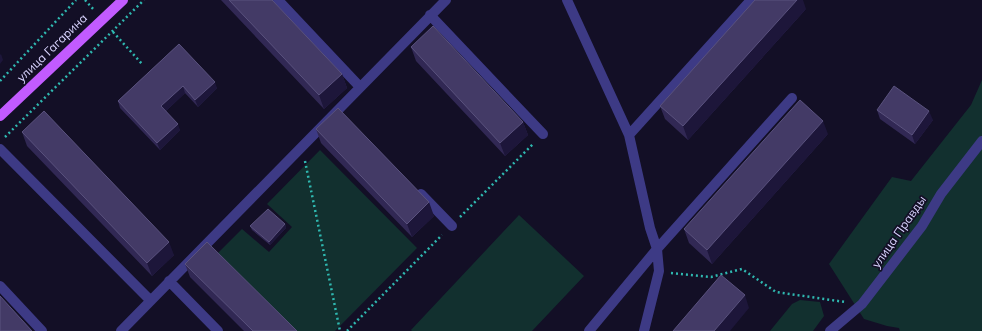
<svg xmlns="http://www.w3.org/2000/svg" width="982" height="331" viewBox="0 0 982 331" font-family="Mulish,sans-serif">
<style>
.green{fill:#12302f}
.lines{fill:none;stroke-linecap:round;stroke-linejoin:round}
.path{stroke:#2fb8b0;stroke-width:2.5;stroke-dasharray:2 3;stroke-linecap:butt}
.minor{stroke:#3d3a85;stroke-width:10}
.major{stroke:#c25bff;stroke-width:10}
.wall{fill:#312854}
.shaded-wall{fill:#1d163a}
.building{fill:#433a66;stroke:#5a527e}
.labels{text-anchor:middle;stroke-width:3.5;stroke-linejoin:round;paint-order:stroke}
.street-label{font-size:12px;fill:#d9d4ff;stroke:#130f26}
</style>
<rect width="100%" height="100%" fill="#130f26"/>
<!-- green -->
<path class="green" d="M982 80V331H900L899 328 887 326 864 319 829 264 892 177 911 181 971 105Z
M320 150 417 248 335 331H297L218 253 242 229 269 252 292 227 267 204Z
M519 215 584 276 532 331H412L411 330Z
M800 300 820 302 824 316 813 331H770L792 304Z"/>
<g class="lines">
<!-- path -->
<path class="path" d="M85 0 94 10
M113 32 143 65
M0 81 76 0
M5 137 144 0
M305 161 340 331
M460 217 534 143
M671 273 711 277 742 269 776 292 845 302
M347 331 442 235"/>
<!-- minor -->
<path class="minor" d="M278 0 360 87
M567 0 629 135 650 228 657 249 659 271 644 331
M430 15 543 134
M629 135 751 0
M0 149 150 300
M421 194 452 226
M169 281 218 331
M0 286 42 331
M121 331 446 0
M589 331 657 249 792 98
M830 331 862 304 922 226 941 194 982 141"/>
<!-- major -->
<path class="major" d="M0 116 123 0"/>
</g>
<!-- wall -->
<path class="wall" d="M221 0H272L342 74 347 88 324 109Z
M806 9 688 140 665 119 660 106Z
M179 44 217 88 198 107 185 93 166 111 180 130 160 150 120 108 118 101Z
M411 47 523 122 528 135 505 156 416 61Z
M877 110 933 120 915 144 880 119Z
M316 129 434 216 412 237 321 143Z
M22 132 174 255 152 276 27 146Z
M828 134 712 264 689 243 684 229Z
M285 224 286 228 270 245 252 230 250 226Z
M185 264 297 331H244L190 277Z"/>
<!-- shaded-wall -->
<path class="shaded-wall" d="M797 0H803L806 9 688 140 683 126Z
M1 54 3 60 0 64V55Z
M342 74 347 88 324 109 319 95Z
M215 82 217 88 198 107 195 100Z
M183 86 185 93 164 113 161 106Z
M929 111 933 120 915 144 912 135Z
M823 121 828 134 712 264 707 250Z
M523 122 528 135 505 156 500 143Z
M178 124 180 130 160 150 157 143Z
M429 202 434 216 412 237 407 224Z
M285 224 286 228 270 245 269 242Z
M169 242 174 255 152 276 147 263Z
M745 295 749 308 730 331H714Z"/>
<!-- building -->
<path class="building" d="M229 0H272L342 74 319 95Z
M755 0H797L683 126 660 106Z
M433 26 523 122 500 143 411 47Z
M179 44 215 82 195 100 183 86 161 106 178 124 157 143 118 101Z
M894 86 929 111 912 135 877 110Z
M800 100 823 121 707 250 684 229Z
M338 108 429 202 407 224 316 129Z
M44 111 169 242 147 263 22 132Z
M268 209 285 224 269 242 250 226Z
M207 242 297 331H253L185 264Z
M721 275 745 295 714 331H673Z
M0 296 32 331H0Z"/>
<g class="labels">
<!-- street labels -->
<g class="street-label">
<text transform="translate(52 48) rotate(-44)" y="4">улица Гагарина</text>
<text transform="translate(899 232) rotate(-55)" y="4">улица Правды</text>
</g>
</g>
</svg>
